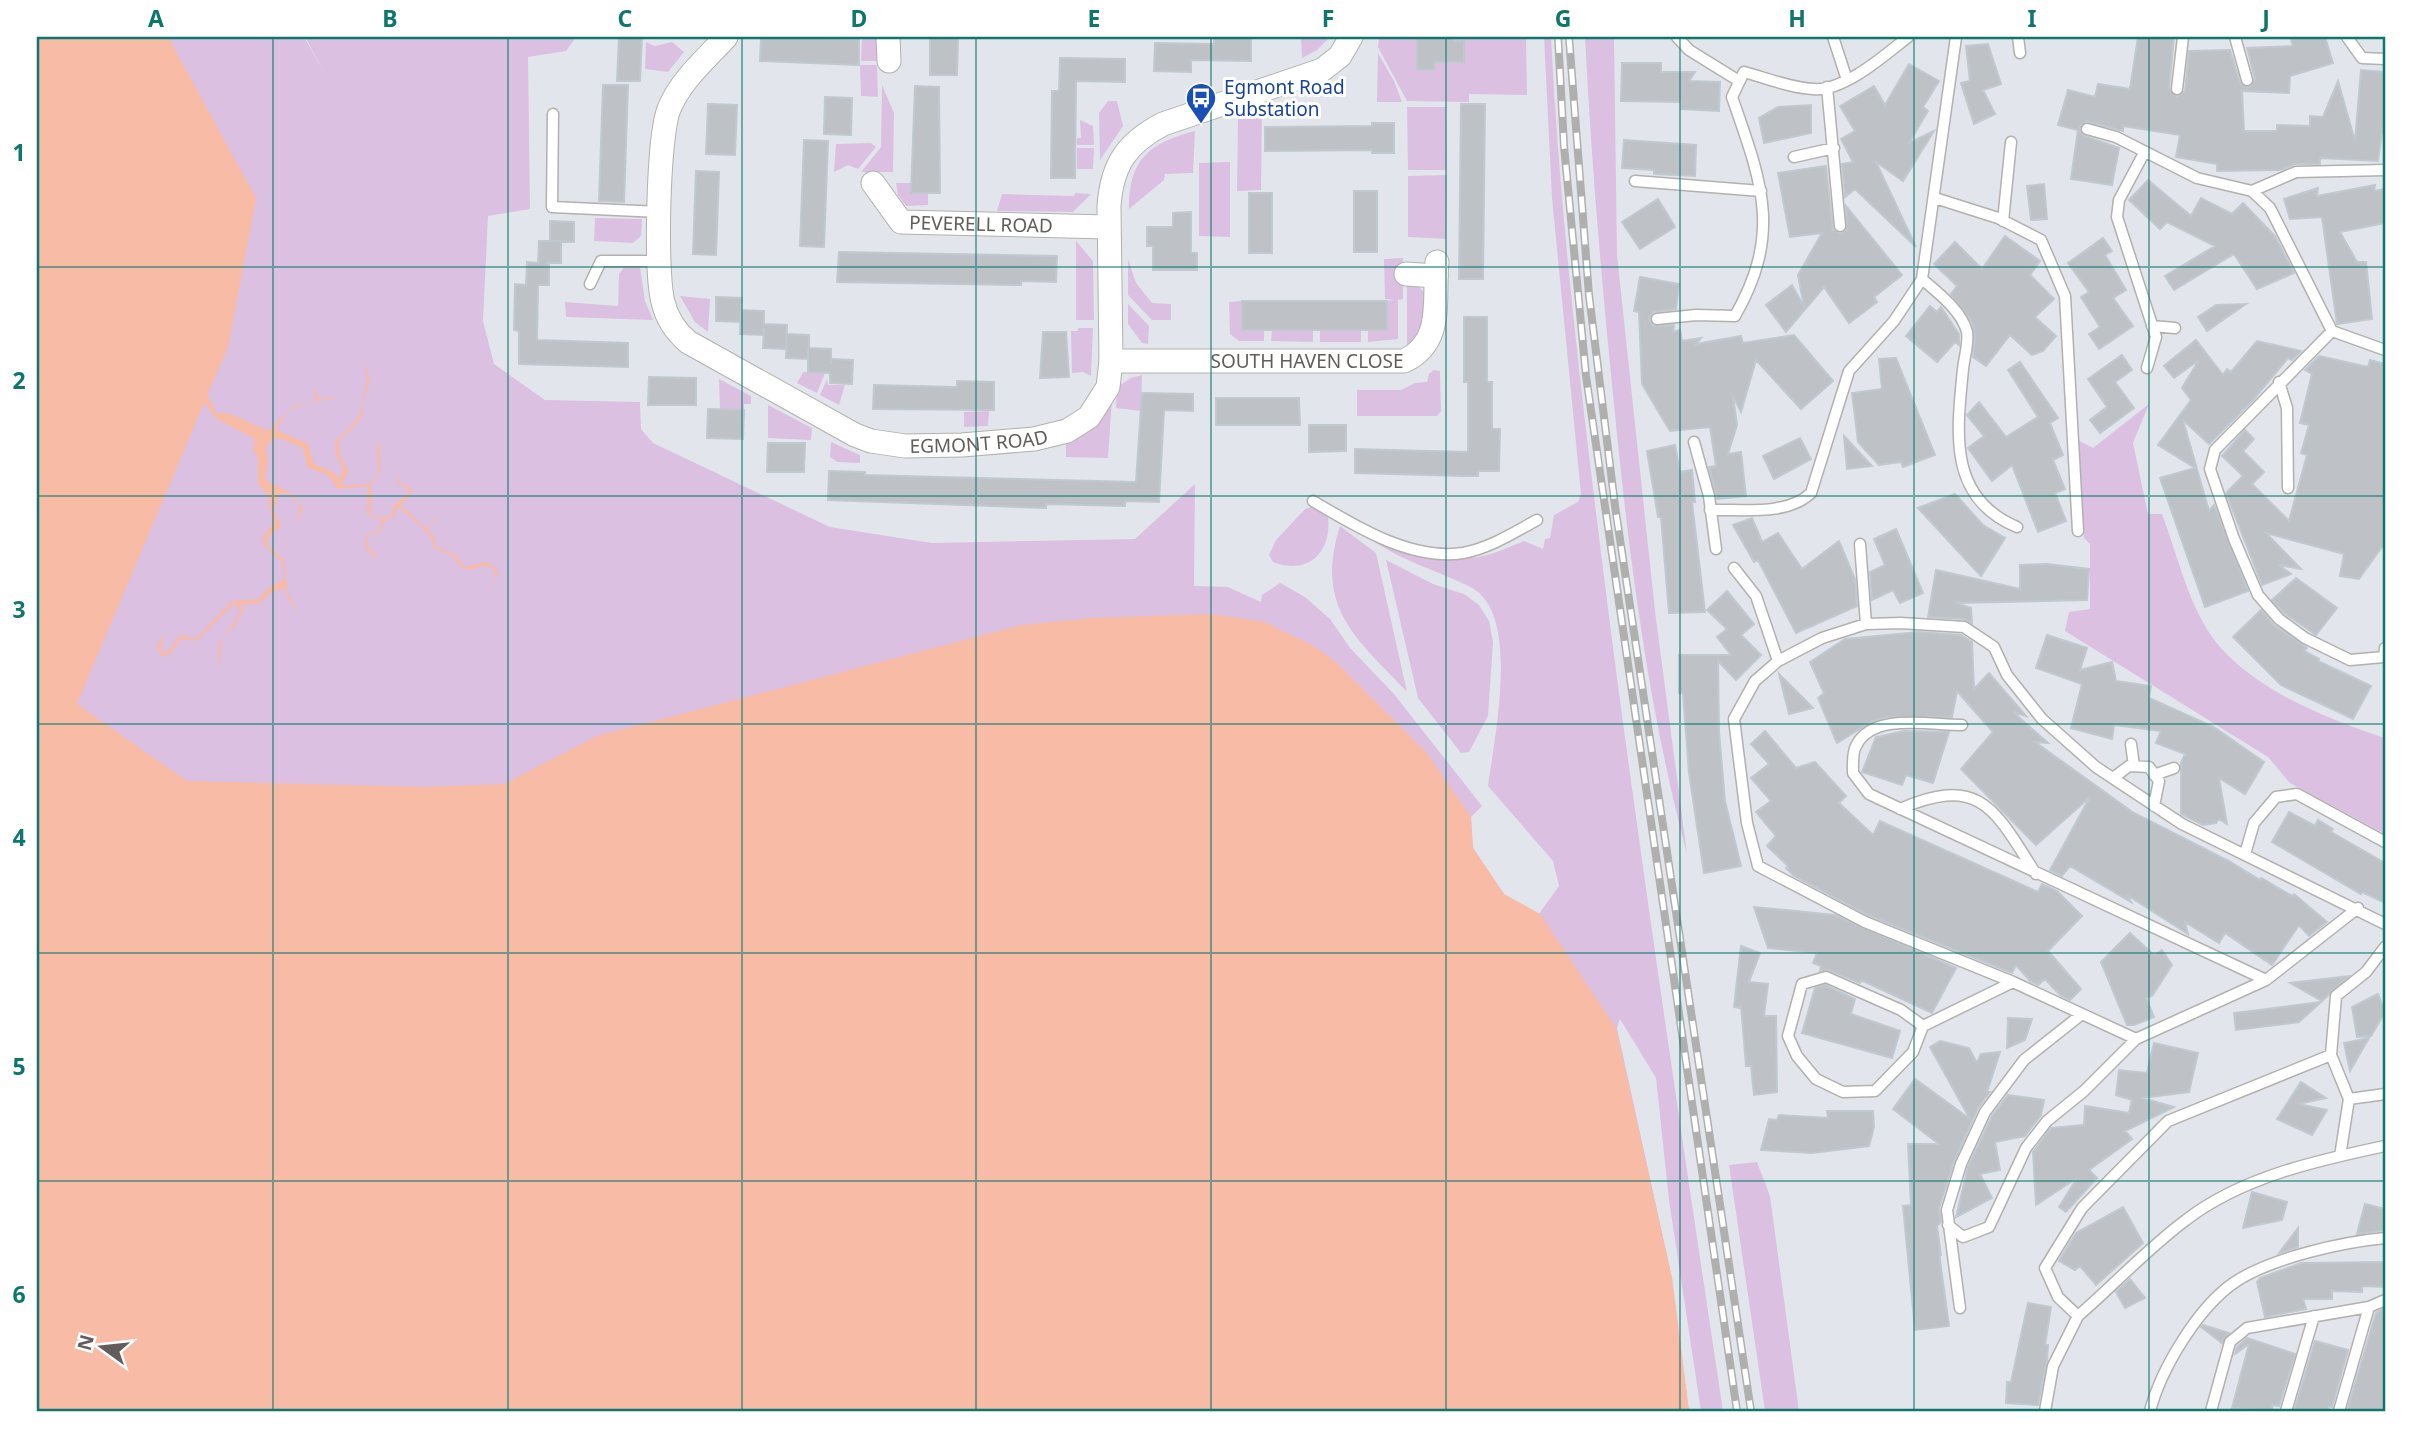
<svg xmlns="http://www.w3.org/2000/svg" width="2422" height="1448" viewBox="0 0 2422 1448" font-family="'Noto Sans',sans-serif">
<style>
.green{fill:#dcc0e2}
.water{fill:#f8bba5}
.building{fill:#bec2c7;stroke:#c0c8d0;stroke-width:2}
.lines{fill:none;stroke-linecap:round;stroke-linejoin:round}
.service-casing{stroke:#b3b0ad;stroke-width:13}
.minor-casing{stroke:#b3b0ad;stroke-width:25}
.service{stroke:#fff;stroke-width:10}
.minor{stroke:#fff;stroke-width:23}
.rail-casing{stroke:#afafae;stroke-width:8}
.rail{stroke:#fff;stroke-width:5;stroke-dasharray:16;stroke-linecap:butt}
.grid{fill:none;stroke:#0f766e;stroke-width:2;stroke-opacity:0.55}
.labels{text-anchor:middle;stroke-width:6;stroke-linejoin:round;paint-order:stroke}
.transit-label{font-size:19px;fill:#164399;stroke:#fff;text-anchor:start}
.street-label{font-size:19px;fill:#615d5a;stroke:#fff}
.neatline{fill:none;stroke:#0f766e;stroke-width:2.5}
.grid-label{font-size:23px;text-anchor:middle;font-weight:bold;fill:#0f766e}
</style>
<rect width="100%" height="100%" fill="#e2e6ec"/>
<!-- green -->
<path class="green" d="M37 37H304L325 74 305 37H576L566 51 528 57 530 209 488 216 483 321 494 364 545 400 640 402 641 429 653 443 830 527 932 543 1135 539 1195 484 1194 586 1228 587 1261 602 1262 595 1280 583 1305 597 1330 619 1350 648 1394 694 1482 806 1471 817 1473 848 1504 894 1539 914 1559 886 1553 861 1488 786C1494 740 1521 614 1472 588 1438 570 1402 562 1371 539 1408 550 1444 565 1483 556 1498 553 1510 546 1524 541L1543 549 1545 539 1550 538 1554 515 1578 502 1581 494 1552 198 1544 37H1551C1561 236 1586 434 1611 632 1645 892 1684 1152 1723 1411H1701L1669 1200 1656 1078 1620 1019 1617 1028 1672 1278 1689 1411 64 1113Z
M862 37H876L877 61H861Z
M1301 37H1330L1317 50 1302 58Z
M1379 37H1417V70H1434V62H1464V41H1454V37H1526L1527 95 1469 94V102L1407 101 1378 47Z
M1585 37H1614L1617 255 1655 611 1687 854C1647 704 1628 549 1613 395 1601 276 1591 157 1585 37Z
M646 42 655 46 672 42 684 52 668 72 645 69Z
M1378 53 1394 81 1402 102H1377Z
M860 65H877L878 97 861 96Z
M882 85 894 113 893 172H861L881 147Z
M1108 101H1117L1123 126 1100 160 1099 113Z
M1407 107H1446L1447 170H1408Z
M1262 110 1261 190 1237 191 1238 119Z
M1080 120 1093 126 1094 145H1077V138H1081Z
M1195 131 1193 173 1165 174 1164 180 1129 209C1128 160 1150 142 1195 131Z
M836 144 871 143 876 147 858 169 848 165 834 172Z
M1077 148H1094L1093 169H1077Z
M1230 162V237L1199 236V163Z
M1447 175 1446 239 1408 237V176Z
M896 183H911V193H928V205L906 206 898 195Z
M1075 193 1091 194 1073 212 997 211 1002 194 1074 196Z
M595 218 642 219 641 236 633 243 594 241Z
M1076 241 1093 261 1094 320H1076Z
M1403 258V299L1398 300V339L1368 342V330L1387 329V301L1394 300 1385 299 1384 259Z
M1128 259 1136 283 1152 303 1171 304V320H1152L1128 295Z
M626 265 640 267 645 301 653 320 566 317 565 302 618 306 619 274Z
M1407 283 1418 286 1425 293C1425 312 1426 335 1407 345Z
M680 296 710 299 708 332 695 322Z
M1242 301V330H1264V341H1239L1230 334 1229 302Z
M1128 304 1149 326 1148 344 1142 343 1128 324Z
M1078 328H1093L1091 376 1083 372 1072 373 1071 331H1078Z
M1272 330H1313V342L1271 341Z
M1320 330H1361V342H1320Z
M1434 370 1440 371 1441 411 1437 416H1357V390H1401L1415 383 1427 382 1429 374Z
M803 372 825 373 817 393 797 383Z
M1142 375 1141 411 1116 408 1117 387 1131 378Z
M719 379 751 396V404H744V410H720Z
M827 379 828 385H845L839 405 820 395Z
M1112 399 1108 458 1066 457V444L1093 427Z
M2149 404 2133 443 2148 514H2162C2175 549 2186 593 2204 624 2236 683 2324 718 2385 738V834L2290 783 2268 757 2065 631 2069 612 2090 609V544L2084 538 2078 440 2093 448Z
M768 405 812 428 811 440 768 438Z
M989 411 988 426 964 427V412Z
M831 442 860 455V463L837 462 830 457Z
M1311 507 1328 517C1332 552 1308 576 1273 562L1269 555 1276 540 1305 509Z
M1340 526 1376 553 1407 692C1356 638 1314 608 1340 526Z
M1386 560 1433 584 1464 594 1479 605 1489 621 1493 642 1488 716 1469 752 1461 753 1418 698Z
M1757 1162 1770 1196 1799 1411H1765L1729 1165Z"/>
<!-- water -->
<path class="water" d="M37 37H168L256 198 228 348 207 395 217 413 231 414 268 431 294 406 317 401 311 385 321 400 333 396 334 398 301 405 289 411 275 429 308 444 314 464 333 472 339 479 343 469 335 452V442L359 417 367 380 363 360 370 380 362 406 363 411 361 419 339 441 340 455 348 471 342 484 343 486C352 484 365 486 372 482 385 473 372 452 380 439 378 454 386 475 370 485L372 492 370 514 380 518 391 516 394 505 408 494V489L398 483V473L400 482 412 489 409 497 400 505C411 512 416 522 426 528L440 514 427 529 433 535 436 547 455 554 464 567 486 562 496 568 498 574 487 593 495 578 494 569 483 565 472 570 462 568 452 555 434 548 430 535 398 506 394 516 384 521 380 532 368 536 367 546 376 555V558L365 547 366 536 353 541 378 531 382 520 367 514 368 486 338 489 327 475 307 467 303 448 282 439H272L266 448 268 462 265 480 289 492 303 508 296 524 300 506 288 494 280 493 274 509 281 527 269 536 267 544 284 560 288 594 299 613 288 599 285 588 272 592 259 603 241 605 243 611 233 628 222 636 219 666C214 631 229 637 240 611L235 603 196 641 180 639 171 653 162 657 157 648 161 637H163L161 652H167L180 635 195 639 232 601 258 599 271 586 285 579 282 562 263 544V537L273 523 268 496 258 483V459L253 450 255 439 217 419 204 403 77 704 187 781 425 787 504 784 597 736 1022 625 1091 618 1212 614 1265 622 1310 644 1335 661 1426 752 1471 817 1473 848 1504 894 1540 914 1616 1028 1672 1278 1689 1411H37Z"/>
<!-- building -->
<path class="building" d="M619 37H642L640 81H617Z
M761 37 859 39V65L760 61Z
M1214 37H1251V61L1191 60V72L1154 71 1155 43 1214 44Z
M1417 37H1454V41H1464V62H1434V70H1417Z
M2138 37H2174L2169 89 2177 97 2185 91 2189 51 2230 50 2240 83 2248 88 2255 79 2247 48 2293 46 2290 37H2325L2333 63 2290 76 2289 93 2242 91 2244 131H2277V125L2310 126V116L2323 117 2338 81 2355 141 2361 70 2385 72V111L2378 161 2320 158V164H2295L2280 170 2217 171V164L2176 157 2180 135 2123 126V131L2086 121 2079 128 2082 135 2119 148 2112 185 2071 179 2078 130 2058 125 2068 90 2095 97 2098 84 2130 89Z
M930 38 958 39 957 75H930Z
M1988 44 2001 84 1983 90 1995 114 1974 124 1961 83 1970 81 1966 46Z
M1060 58 1125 59V82L1076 81 1075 178H1051L1052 91H1059Z
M1622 63H1661V72H1695L1689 81 1720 82 1719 111 1681 109V102L1621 101Z
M1909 64 1939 81 1923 107 1928 111 1909 143 1934 131 1903 181 1876 162 1916 247 1855 189 1845 197 1842 164 1853 162 1841 139 1855 131 1840 106 1874 86 1885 105Z
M603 85H628L624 202 599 201Z
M915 86 939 87 940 193H911Z
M825 97 852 98 851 135 824 134Z
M708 104 737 105 735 155 706 154Z
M1461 104H1485L1483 279H1459Z
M1811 105V133L1764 143 1759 118 1778 107Z
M1372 123H1394V153H1372V150L1265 151V127L1372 126Z
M804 140 828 141 824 247 800 246Z
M1624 140 1696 145 1695 176 1654 174V170L1622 168Z
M1826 166 1833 230 1840 234 1847 230 1846 206 1902 275 1874 297 1877 302 1849 323 1824 287 1786 332 1766 305 1792 285 1804 307 1798 275 1822 233 1790 237 1778 173Z
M696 171 719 172 716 255 693 254Z
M2148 180 2191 216 2201 198 2232 214 2243 203 2275 236 2294 273 2257 289 2234 254 2174 290 2165 276 2215 246 2167 222 2160 229 2129 200Z
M2044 184 2047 219 2031 220 2027 186Z
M2375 185 2374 191 2385 189V223L2340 232 2357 262H2366L2372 319 2337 324 2322 217 2290 219 2284 199 2318 188 2317 196Z
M1354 191H1377V252H1354Z
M1249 193H1272V253H1249Z
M1658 199 1675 227 1640 249 1622 222Z
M1191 212V253H1197V270H1153V246H1147V227H1173V213Z
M550 221 574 222V242L550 241Z
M2005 236 2040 261 2030 275 2054 299 2035 317 2056 336 2043 351 2032 355 2010 335 1986 366 1973 357 1975 336 1972 322 1951 294 1957 286 1934 264 1955 242 1982 269Z
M2103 238 2112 251 2105 255 2126 290 2113 298 2133 326 2099 349 2089 334 2100 327 2081 297 2089 292 2068 263Z
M539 241H561V263H545H549V285H538L537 340 628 343V367L519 364V331L514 330 515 284 526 285 527 262 538 263Z
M839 252 1057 256 1056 282 1021 281V285L837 282Z
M1640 277 1679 284 1676 309 1653 312 1649 319 1653 326 1674 325 1673 332 1680 330 1682 341 1701 338 1696 344 1741 336 1743 343 1794 335 1833 381 1801 409 1756 360 1741 412 1733 396 1737 425 1728 454 1741 452 1746 496 1717 499 1709 467 1716 466 1710 427 1670 431 1642 384 1639 312 1634 311Z
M716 297 742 298 740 322 716 321Z
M1242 301H1387V330H1242Z
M2246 304 2207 331 2198 317 2216 305Z
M1930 306 1937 312 1941 307 1959 334V345L1955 342 1937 362 1906 336Z
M741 310 764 311V324L787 325 786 349 763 348 764 328 763 335 740 334Z
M1464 317H1487V382H1492V429H1500L1499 471H1478V476H1465L1355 473V449L1468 452V382H1464Z
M1043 332H1066L1069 377 1040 378Z
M787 334 809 335V348L831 349V364V359L853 360 852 384 830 383V373L808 372V350V359L786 358Z
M2196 340 2223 375 2227 369 2231 372 2257 341 2301 351 2292 360 2288 358 2254 399 2209 444 2183 420 2209 511 2214 505 2248 591 2205 607 2160 478 2195 468 2158 445 2191 400 2182 388 2199 360 2174 378 2164 366Z
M2122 355 2132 370 2115 382 2134 408 2100 433 2090 420 2107 407 2088 379Z
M2319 356 2368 367 2370 360 2385 364 2384 544 2359 579 2340 576 2344 554 2266 533 2301 569 2279 565 2291 574 2262 585 2226 493 2243 476 2222 456 2245 430 2254 439 2243 451 2264 472 2252 484 2289 521 2307 455 2301 453 2309 425 2300 423 2312 374 2305 370Z
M1896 358 1935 455 1903 467 1901 462 1879 465 1858 442 1852 393 1882 389 1879 359Z
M2020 362 2058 418 2050 423 2063 455 2053 460 2065 489 2055 493 2066 521 2038 532 2012 465 1992 481 1968 448 1984 436 1967 415 1979 402 2006 437 2038 417 2008 370Z
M649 377 696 378V405H648Z
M957 381 994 382V410L873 409 874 385 957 387Z
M1142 393 1193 394V411L1164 410 1159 502 1125 501V506L1046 504V508L828 500 829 471 865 472V475L1136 482Z
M1216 398H1299L1300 425H1216Z
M708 409 744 410 743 439 707 438Z
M1309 425H1346V451L1309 452Z
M1844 436 1872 466 1847 469Z
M1800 438 1811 459 1774 479 1763 456Z
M768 443H805L804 472H767Z
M1675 445 1680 472 1692 470 1695 502H1692L1705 612 1669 613 1661 517H1658L1647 451Z
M1955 494 1983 525 2005 538 1981 576 1918 508Z
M1752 518 1762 542 1778 533 1802 569 1839 541 1855 579 1857 606 1796 633 1758 560 1754 562 1733 525Z
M1896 529 1923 593 1900 603 1893 590 1872 600 1870 572 1885 565 1874 539Z
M2047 564 2089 569 2087 600 1956 603 1971 608 1972 623 1964 619 1928 617 1936 570 2020 589V565Z
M2296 578 2337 608 2316 635 2284 613 2272 600Z
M1727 591 1754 624 1741 635 1761 655 1736 680 1718 661 1719 732 1725 801 1741 866 1704 873 1689 773 1683 693H1679V655H1731L1717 637 1727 629 1707 610Z
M2261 610 2274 625 2307 648 2304 651 2319 659 2318 661 2371 686 2353 719 2281 685 2233 637Z
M1919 632 1961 635 1972 642 1974 689 1989 673 2026 716 2013 712 2048 743 2035 742 2134 813 2229 861 2260 880 2261 878 2292 896 2294 894 2327 922 2309 936 2299 925 2272 965 2225 933 2219 943 2185 922 2188 934 2127 895 2131 902 2070 866 2062 876 2050 870 2090 797 2036 845 1961 769 1993 732 1957 691 1952 717H1886L1871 722 1837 743 1818 698 1824 693 1810 662 1845 639Z
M2047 635 2087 648 2080 670 2112 662 2116 681 2151 686 2149 698 2214 727 2264 762 2245 794 2219 778 2227 824 2219 819 2216 823 2203 825 2181 814V763L2185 754 2156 743 2161 731 2114 725 2112 739 2071 728 2082 684 2036 668Z
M1779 674 1813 708 1789 714Z
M1765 731 1796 768 1815 762 1846 796 1839 803 1873 835 1880 821 2038 892 2042 884 2057 891 2082 916 2048 951 2081 989 2070 1000 2060 995 2045 979 2038 985 2030 981 2016 965 2012 973 1868 915 1794 876 1786 868 1788 866 1767 846 1776 836 1756 812 1771 801 1751 778 1769 764 1751 744Z
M1904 731 1949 732 1933 783 1906 775 1902 785 1862 772 1876 737Z
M2289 812 2315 826 2318 820 2333 829 2331 832 2385 863V903L2362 892 2361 894 2272 842Z
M1754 907 1835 915 1956 968 1932 1013 1861 980 1860 983 1829 970 1820 971 1821 966 1813 963 1817 953 1768 948Z
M2130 933 2154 955 2162 950 2172 965 2152 996 2146 998 2154 1017 2134 1025H2127L2101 962Z
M1741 946 1760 953 1749 982 1768 984 1764 1016H1776L1777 1092 1754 1095 1751 1066H1746L1741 1005 1740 1008 1734 1007Z
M2349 976 2322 1001 2290 983Z
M1825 985 1855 999 1851 1014 1900 1031 1892 1058 1802 1033 1815 988Z
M2378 994 2385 1012 2371 1036 2357 1037 2352 1007Z
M2321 1002 2299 1022 2236 1030 2234 1013Z
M2008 1018 2032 1019 2025 1040 2007 1048Z
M2369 1038 2350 1071 2344 1043Z
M1940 1041 1969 1048 1977 1063 1981 1054 2000 1052 1987 1092H1990L1978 1108 1954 1161 1939 1208 1941 1222 1937 1226 1941 1256 1939 1253 1949 1326 1915 1330 1903 1206 1911 1205 1908 1144H1939L1893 1109 1915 1079 1970 1119 1930 1047Z
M2154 1043 2198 1053 2189 1092 2142 1098 2174 1107 2125 1131 2132 1139 2089 1170 2097 1178 2066 1212 2059 1207 2077 1178 2036 1205 2033 1152 2051 1128 2084 1125 2085 1106 2129 1113 2132 1100 2116 1095 2119 1070 2147 1073Z
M2301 1082 2326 1098 2298 1104 2327 1110 2312 1135 2277 1119Z
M2008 1095 2044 1100 2041 1115 2025 1136 1995 1142 2000 1170 1980 1174 1992 1198 1956 1217 1968 1167 1992 1116Z
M1827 1111H1873L1874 1127 1869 1146 1812 1153 1761 1150 1769 1119 1777 1120 1779 1115 1828 1118Z
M2252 1192 2287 1202 2282 1220 2243 1228Z
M2365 1204 2385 1209V1230L2357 1234Z
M2123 1207 2143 1243 2096 1285 2080 1266 2075 1270 2059 1261 2076 1233Z
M2298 1228V1247L2279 1253Z
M2385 1262V1287L2362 1286V1292L2332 1291V1299H2303L2306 1309 2265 1317 2257 1282 2260 1278 2301 1263Z
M2130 1279 2145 1298 2125 1308 2116 1292Z
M2028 1303 2051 1307 2045 1345H2048L2047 1360 2038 1405 2006 1403 2007 1382H2011Z
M2385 1308V1411H2347L2376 1313Z
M2203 1325 2229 1333 2222 1343 2201 1327Z
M2247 1338 2295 1354 2279 1406 2273 1405 2271 1411 2232 1408 2249 1344 2235 1354 2237 1347Z
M2315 1341 2348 1350 2332 1407 2329 1406 2327 1411H2294Z"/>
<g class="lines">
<!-- service casing -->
<g class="service-casing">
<path id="service" d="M1677 37 1689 50 1739 81
M1833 37 1847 80
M2018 37 2020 53
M2235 37 2247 80
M2347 37 2362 58 2385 59
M1827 87 1840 226
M2177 89 2183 37
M553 114 552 207 660 212
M2087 129 2116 137 2197 178 2252 191 2270 208 2332 331 2215 450 2210 469 2234 539 2258 595 2279 619 2305 638 2350 660 2384 657 2385 648
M2144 153 2119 200 2117 217 2156 337 2147 368
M1794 157 1834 148
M1635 181 1761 191
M2252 191 2296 172 2385 170
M1935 198 1998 218 2041 240 2065 296 2078 531
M2003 221 2011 142
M1922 279C1937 292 1962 311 1967 332 1969 342 1964 359 1963 369 1957 431 1947 498 2017 527
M590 284 601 261H658
M1657 319 1696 315 1735 316C1783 232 1761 181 1732 97L1744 72C1766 78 1791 88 1813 89 1844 92 1886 54 1908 37
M2152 326 2175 328
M2332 331 2385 350
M2279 382 2287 408 2288 488
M1694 442 1709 496 1716 549
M1313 501C1355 526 1411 561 1463 553 1490 548 1513 533 1537 520
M1710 510C1742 509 1787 516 1811 493L1849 371 1894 321 1922 279 1956 37
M1860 544 1866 624
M1734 568 1756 596 1778 661 1755 681 1734 719 1747 823 1758 866 1865 922 2013 982 2136 1039 2266 980
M1778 661 1822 638 1866 624 1901 623 1964 627 1994 647 2007 675 2042 719 2096 767 2182 824 2385 924
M1962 725C1931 725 1872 712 1856 746 1852 753 1853 765 1853 773L1869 794 2266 980 2358 908
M2131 744 2134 766
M2154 775 2174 768
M2113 778 2129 766 2149 767 2159 781 2154 806
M1900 809C1981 774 1995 810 2036 874
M2245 854 2254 823 2276 797 2297 794 2385 842
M1923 1026 1901 1010 1826 977 1802 984 1788 1036 1797 1056 1816 1079 1843 1092 1875 1091 1913 1052 1923 1026 2013 982
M2331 1055 2168 1121 2082 1208 2045 1268 2058 1297 2078 1316C2114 1285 2148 1248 2186 1220 2241 1177 2319 1160 2385 1146
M2349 1099 2385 1094
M2340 1156 2349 1099 2331 1055 2336 996 2366 972 2385 947
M1948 1225 1963 1237 1989 1227 2026 1148 2047 1121 2084 1091 2136 1039
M1960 1308 1947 1210 1961 1164 1985 1112 2024 1060 2082 1014
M2045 1411 2053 1366 2078 1316
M2150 1411C2161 1369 2198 1307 2235 1282 2271 1258 2342 1242 2385 1238
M2211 1411 2230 1342 2247 1328 2369 1307 2385 1300
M2286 1411 2314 1316
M2339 1411 2369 1307"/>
</g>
<!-- minor casing -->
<g class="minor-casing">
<g id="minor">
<path id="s1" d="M726 37C706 59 680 81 669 109 658 136 655 271 663 302 667 319 675 331 688 342L855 435 871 441 905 446 962 445 1034 439 1067 431 1089 417 1108 387 1111 361 1109 206C1112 164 1127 143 1163 124L1322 70 1340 56 1351 37"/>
<path d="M888 37 889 61"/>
<path id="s2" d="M873 183 901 222 1108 227"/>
<path d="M1406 274 1436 276"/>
<path id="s3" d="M1111 361H1404C1445 342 1433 299 1437 262"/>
</g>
</g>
<!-- service -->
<use href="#service" class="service"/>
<!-- minor -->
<use href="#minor" class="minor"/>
<!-- rail casing -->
<g class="rail-casing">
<path id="rail" d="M1558 37 1564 146 1586 376 1737 1411
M1569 37 1589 295 1615 506 1751 1411"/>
</g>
<!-- rail -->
<use href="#rail" class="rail"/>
</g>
<!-- grid -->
<path class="grid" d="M273 37V1411M508 37V1411M742 37V1411M976 37V1411M1211 37V1411M1446 37V1411M1680 37V1411M1914 37V1411M2149 37V1411M37 267H2385M37 496H2385M37 724H2385M37 953H2385M37 1181H2385"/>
<!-- icons -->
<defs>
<g id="bus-pin" transform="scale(1.575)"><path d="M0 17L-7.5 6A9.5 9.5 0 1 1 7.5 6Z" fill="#1a4fb4" stroke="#fff"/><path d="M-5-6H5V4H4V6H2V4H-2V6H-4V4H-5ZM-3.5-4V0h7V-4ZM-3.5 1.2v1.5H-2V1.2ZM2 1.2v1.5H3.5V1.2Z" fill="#fff"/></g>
</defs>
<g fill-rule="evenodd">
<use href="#bus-pin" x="1201" y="98"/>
</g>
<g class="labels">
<!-- transit labels -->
<g class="transit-label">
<text x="1224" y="94">Egmont Road<tspan x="1224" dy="22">Substation</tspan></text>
</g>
<!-- street labels -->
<g class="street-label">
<text dy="7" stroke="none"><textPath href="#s2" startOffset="128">PEVERELL ROAD</textPath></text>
<text dy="7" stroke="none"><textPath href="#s3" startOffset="196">SOUTH HAVEN CLOSE</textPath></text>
<text dy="7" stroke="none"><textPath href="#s1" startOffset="651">EGMONT ROAD</textPath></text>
</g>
</g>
<!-- border -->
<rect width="2422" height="1448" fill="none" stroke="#ffffff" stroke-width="77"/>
<!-- north arrow -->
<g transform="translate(102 1347) rotate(285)" stroke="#ffffff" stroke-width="5" paint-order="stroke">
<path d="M0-5L12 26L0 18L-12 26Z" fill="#615d5a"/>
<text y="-10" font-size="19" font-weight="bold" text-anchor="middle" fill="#615d5a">N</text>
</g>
<rect x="38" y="38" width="2346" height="1372" class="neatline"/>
<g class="grid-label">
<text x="156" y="27">A</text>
<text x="390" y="27">B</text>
<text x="625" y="27">C</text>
<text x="859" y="27">D</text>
<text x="1094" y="27">E</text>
<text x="1328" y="27">F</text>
<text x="1563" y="27">G</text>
<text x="1797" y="27">H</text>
<text x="2032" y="27">I</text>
<text x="2266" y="27">J</text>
<text x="19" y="161">1</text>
<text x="19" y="389">2</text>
<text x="19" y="618">3</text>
<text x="19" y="846">4</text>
<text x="19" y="1075">5</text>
<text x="19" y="1303">6</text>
</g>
</svg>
